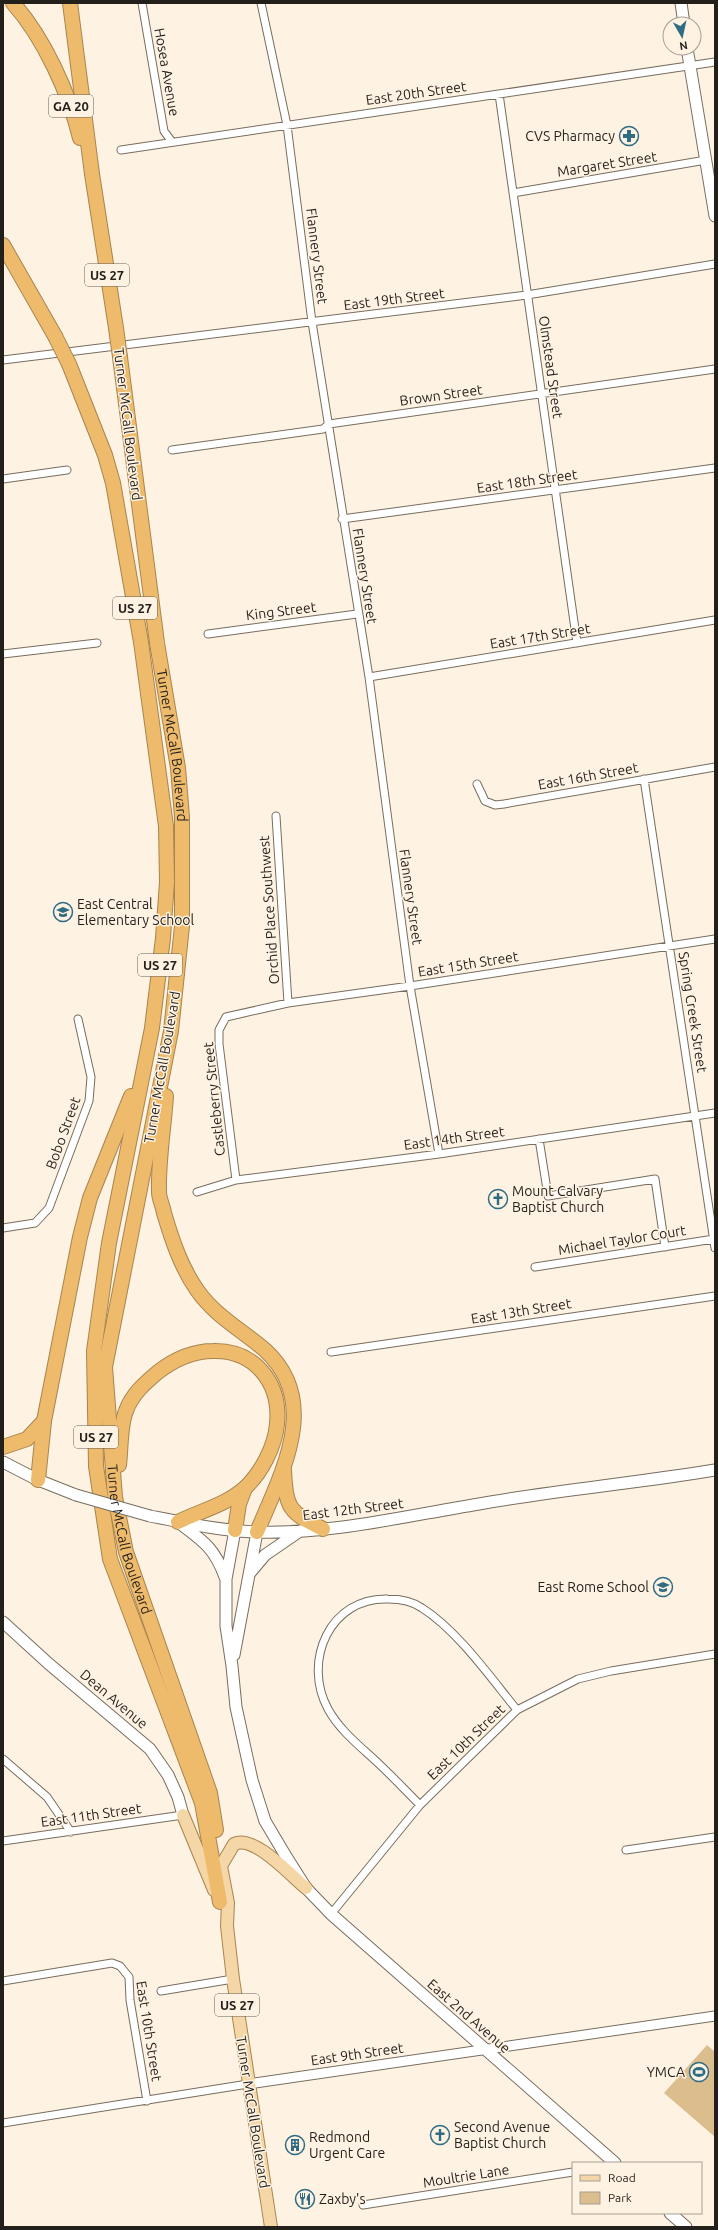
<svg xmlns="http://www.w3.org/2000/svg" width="718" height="2230" viewBox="0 0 718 2230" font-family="Ubuntu,sans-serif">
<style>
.green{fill:#dcbd8d}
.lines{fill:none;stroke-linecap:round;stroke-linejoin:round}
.minor-casing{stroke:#776d5f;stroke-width:9}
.tertiary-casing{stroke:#776d5f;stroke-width:11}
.secondary-casing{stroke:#776d5f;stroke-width:13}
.primary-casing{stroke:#a78450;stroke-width:14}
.motorway-casing{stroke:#a78450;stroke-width:16}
.minor{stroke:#fff;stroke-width:7}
.tertiary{stroke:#fff;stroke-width:9}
.secondary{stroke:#fff;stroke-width:11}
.primary{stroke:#f5d6a7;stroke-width:12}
.motorway{stroke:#eebb6d;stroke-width:14}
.secondary-bridge-casing{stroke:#776d5f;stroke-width:13;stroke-linecap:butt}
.motorway-bridge-casing{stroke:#a78450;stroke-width:16;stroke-linecap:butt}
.secondary-bridge{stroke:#fff;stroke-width:11}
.motorway-bridge{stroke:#eebb6d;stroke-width:14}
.labels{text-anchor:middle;stroke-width:3;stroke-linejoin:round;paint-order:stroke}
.shield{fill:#fef3e3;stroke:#655f56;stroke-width:1}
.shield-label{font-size:13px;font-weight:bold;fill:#231f1a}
.street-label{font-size:14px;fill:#231f1a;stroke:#fef3e3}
.poi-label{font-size:14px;fill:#231f1a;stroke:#fef3e3;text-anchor:start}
</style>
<rect width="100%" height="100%" fill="#fef3e3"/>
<!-- green -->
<path class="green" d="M707 2045 715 2052V2137L664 2093Z"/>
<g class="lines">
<!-- minor casing -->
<g class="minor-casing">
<path id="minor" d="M142 3 164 131 172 142
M261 3 287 125 312 322 369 677 410 986 439 1154
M499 94 577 643
M121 150 715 62
M513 193 706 160
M3 360 527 295 715 264
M172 450 323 429 329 424 715 369
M3 479 67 470
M342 519 715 468
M208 634 357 614
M3 654 97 643
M369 677 715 620
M644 779 715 1248
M477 784 485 801 495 805 504 804 715 767
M276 816 288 1003
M539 1139 548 1196 655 1179 665 1247
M236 1180 219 1044V1030L226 1017 288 1003 410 986 715 939
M197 1192 236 1180 439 1154 715 1113
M3 1228 35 1223 49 1208 89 1101 91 1077 78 1019
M535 1267 714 1239
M331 1352 715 1296
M3 1759 47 1797 71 1832
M420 1805C406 1791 393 1777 379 1764 361 1747 340 1731 328 1709 302 1661 330 1597 388 1599 399 1599 412 1601 422 1608 457 1630 491 1678 517 1710
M3 1841 183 1815
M626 1850 715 1837
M331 1914 420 1805 517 1710 578 1679 611 1671 715 1654
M3 1981 112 1963 120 1966 129 1977 130 2000 147 2101
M161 1991 233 1979
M3 2123 248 2084
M363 2205 573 2172"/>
</g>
<!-- tertiary casing -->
<g class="tertiary-casing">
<path id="tertiary" d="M248 2084 715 2016"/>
</g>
<!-- secondary casing -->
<g class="secondary-casing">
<path id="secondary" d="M681 3 684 24
M687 48 715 216
M3 1462 38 1480 76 1495
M150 1516C185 1523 222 1531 258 1532 333 1534 405 1516 479 1504 557 1490 637 1483 715 1470
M178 1522C203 1541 214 1547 225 1577
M235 1530 226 1579V1626L232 1666 236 1707 252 1780 265 1821 287 1858 306 1888 331 1914 615 2163
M249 1574 265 1555 300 1531
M3 1622 49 1664 150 1749 168 1775 178 1797 183 1815
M234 1655 257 1532
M670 2213 686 2227"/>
</g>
<!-- primary casing -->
<g class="primary-casing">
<path id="primary" d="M183 1815 214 1890
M271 2227 233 1979 227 1926 228 1903 221 1866 234 1844C254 1834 291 1876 306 1888"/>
</g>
<!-- motorway casing -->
<g class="motorway-casing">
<g id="motorway">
<path d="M13 3C44 38 69 93 80 138"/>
<path d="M70 3 92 174 116 328"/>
<path d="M3 245 55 336"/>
<path id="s1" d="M120 357 157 643 178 768 182 817V926L171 1031 105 1367 115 1497 126 1552 210 1793 216 1830"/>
<path d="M69 364 105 455 113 483 141 642 166 826 167 882 163 938 152 1028 109 1243 94 1351 96 1466 110 1559 202 1803 220 1902"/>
<path d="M166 1096C164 1127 158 1161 159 1192 159 1199 163 1206 164 1213 172 1240 181 1267 197 1290 215 1316 242 1330 265 1350 322 1402 281 1474 257 1532"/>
<path d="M3 1447 27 1439 44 1421"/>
<path d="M119 1465C121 1450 120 1425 126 1411 132 1394 145 1383 158 1372 175 1359 192 1351 213 1351 255 1350 281 1383 277 1424 275 1447 261 1473 245 1488 226 1505 200 1511 178 1522"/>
<path d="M284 1470C286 1509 289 1512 323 1529"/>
<path d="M38 1480 44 1421 80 1237 90 1198 131 1096"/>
<path d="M235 1530 239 1504 245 1488"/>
</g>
</g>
<!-- minor -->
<use href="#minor" class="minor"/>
<!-- tertiary -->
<use href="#tertiary" class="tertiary"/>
<!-- secondary -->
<use href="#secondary" class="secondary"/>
<!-- primary -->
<use href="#primary" class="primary"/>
<!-- motorway -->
<use href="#motorway" class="motorway"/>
<!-- secondary-bridge casing -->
<g class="secondary-bridge-casing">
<path id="secondary-bridge" d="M76 1495 150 1516"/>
</g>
<!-- motorway-bridge casing -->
<g class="motorway-bridge-casing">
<path id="motorway-bridge" d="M116 328 120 357
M55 336 69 364"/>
</g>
<!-- secondary-bridge -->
<use href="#secondary-bridge" class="secondary-bridge"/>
<!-- motorway-bridge -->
<use href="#motorway-bridge" class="motorway-bridge"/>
</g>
<!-- icons -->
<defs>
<g id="pharmacy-ring" transform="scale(1)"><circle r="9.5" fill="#fef3e3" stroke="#2f6b83" stroke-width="1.5"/><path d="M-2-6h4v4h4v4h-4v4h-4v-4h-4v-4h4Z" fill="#2f6b83"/></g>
<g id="school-ring" transform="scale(1)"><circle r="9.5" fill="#fef3e3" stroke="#2f6b83" stroke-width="1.5"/><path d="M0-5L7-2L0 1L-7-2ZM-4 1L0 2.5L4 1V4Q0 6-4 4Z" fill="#2f6b83"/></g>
<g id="church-ring" transform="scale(1)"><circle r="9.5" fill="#fef3e3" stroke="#2f6b83" stroke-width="1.5"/><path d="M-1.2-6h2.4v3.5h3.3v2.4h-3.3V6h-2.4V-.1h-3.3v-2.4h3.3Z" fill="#2f6b83"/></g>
<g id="stadium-ring" transform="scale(1)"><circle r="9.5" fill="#fef3e3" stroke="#2f6b83" stroke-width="1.5"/><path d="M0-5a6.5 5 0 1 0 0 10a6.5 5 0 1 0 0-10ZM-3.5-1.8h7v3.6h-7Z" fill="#2f6b83"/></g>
<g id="building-ring" transform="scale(1)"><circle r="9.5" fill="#fef3e3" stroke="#2f6b83" stroke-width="1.5"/><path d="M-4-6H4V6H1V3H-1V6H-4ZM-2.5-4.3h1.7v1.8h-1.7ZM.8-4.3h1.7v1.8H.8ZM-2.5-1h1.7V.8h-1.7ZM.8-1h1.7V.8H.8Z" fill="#2f6b83"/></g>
<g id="restaurant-ring" transform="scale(1)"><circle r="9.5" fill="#fef3e3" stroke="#2f6b83" stroke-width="1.5"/><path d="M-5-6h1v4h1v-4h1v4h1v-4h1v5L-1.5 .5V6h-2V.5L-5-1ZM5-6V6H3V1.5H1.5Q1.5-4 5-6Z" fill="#2f6b83"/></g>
</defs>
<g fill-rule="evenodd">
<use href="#pharmacy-ring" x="629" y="136"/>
<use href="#school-ring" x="63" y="912"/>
<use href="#church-ring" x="498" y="1199"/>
<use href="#school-ring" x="663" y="1587"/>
<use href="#stadium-ring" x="699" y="2072"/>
<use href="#church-ring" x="440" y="2135"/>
<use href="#building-ring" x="295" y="2145"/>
<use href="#restaurant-ring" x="305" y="2199"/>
</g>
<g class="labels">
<!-- shield labels -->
<g class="shield">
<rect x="49" y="95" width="44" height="22" rx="3"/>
<rect x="85" y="264" width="44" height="22" rx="3"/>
<rect x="113" y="597" width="44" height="22" rx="3"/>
<rect x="138" y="954" width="44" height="22" rx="3"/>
<rect x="74" y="1426" width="44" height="22" rx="3"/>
<rect x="215" y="1994" width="44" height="22" rx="3"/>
</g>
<g class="shield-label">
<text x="71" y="111">GA 20</text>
<text x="107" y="280">US 27</text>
<text x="135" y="613">US 27</text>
<text x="160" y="970">US 27</text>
<text x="96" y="1442">US 27</text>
<text x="237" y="2010">US 27</text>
</g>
<!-- street labels -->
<g class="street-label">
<text transform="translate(167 72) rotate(80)" y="5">Hosea Avenue</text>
<text transform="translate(416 93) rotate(-8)" y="5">East 20th Street</text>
<text transform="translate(607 164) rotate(-9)" y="5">Margaret Street</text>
<text transform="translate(317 256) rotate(83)" y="5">Flannery Street</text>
<text transform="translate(394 299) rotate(-7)" y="5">East 19th Street</text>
<text transform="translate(551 367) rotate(82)" y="5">Olmstead Street</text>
<text transform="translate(441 395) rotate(-8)" y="5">Brown Street</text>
<text transform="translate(128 424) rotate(83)" y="5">Turner McCall Boulevard</text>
<text transform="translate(527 481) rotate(-8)" y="5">East 18th Street</text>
<text transform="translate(365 576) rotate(81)" y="5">Flannery Street</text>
<text transform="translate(281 611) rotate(-7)" y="5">King Street</text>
<text transform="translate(540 636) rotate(-9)" y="5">East 17th Street</text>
<text dy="5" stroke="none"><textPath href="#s1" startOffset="392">Turner McCall Boulevard</textPath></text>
<text transform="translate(588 776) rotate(-10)" y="5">East 16th Street</text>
<text transform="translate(411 897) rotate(82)" y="5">Flannery Street</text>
<text transform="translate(269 910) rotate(-94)" y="5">Orchid Place Southwest</text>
<text transform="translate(468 964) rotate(-9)" y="5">East 15th Street</text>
<text transform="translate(693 1012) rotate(81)" y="5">Spring Creek Street</text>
<text transform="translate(162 1067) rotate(-80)" y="5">Turner McCall Boulevard</text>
<text transform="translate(214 1099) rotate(-96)" y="5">Castleberry Street</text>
<text transform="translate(63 1133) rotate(-70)" y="5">Bobo Street</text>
<text transform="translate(454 1138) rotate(-8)" y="5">East 14th Street</text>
<text transform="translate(622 1240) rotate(-9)" y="5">Michael Taylor Court</text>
<text transform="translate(521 1311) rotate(-9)" y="5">East 13th Street</text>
<text transform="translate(353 1509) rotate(-7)" y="5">East 12th Street</text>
<text dy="5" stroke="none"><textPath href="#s1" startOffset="1196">Turner McCall Boulevard</textPath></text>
<text transform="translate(114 1699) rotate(40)" y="5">Dean Avenue</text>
<text transform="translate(466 1742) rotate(-44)" y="5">East 10th Street</text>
<text transform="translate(91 1815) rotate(-8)" y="5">East 11th Street</text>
<text transform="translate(469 2016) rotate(41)" y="5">East 2nd Avenue</text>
<text transform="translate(149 2031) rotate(81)" y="5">East 10th Street</text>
<text transform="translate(357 2054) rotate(-8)" y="5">East 9th Street</text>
<text transform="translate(253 2112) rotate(81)" y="5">Turner McCall Boulevard</text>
<text transform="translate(466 2176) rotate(-9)" y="5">Moultrie Lane</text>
</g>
<!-- poi labels -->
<g class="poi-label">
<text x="615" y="141" text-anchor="end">CVS Pharmacy</text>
<text x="77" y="909">East Central<tspan x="77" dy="16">Elementary School</tspan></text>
<text x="512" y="1196">Mount Calvary<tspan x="512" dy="16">Baptist Church</tspan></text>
<text x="649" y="1592" text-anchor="end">East Rome School</text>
<text x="685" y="2077" text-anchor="end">YMCA</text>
<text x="454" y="2132">Second Avenue<tspan x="454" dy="16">Baptist Church</tspan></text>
<text x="309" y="2142">Redmond<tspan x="309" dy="16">Urgent Care</tspan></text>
<text x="319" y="2204">Zaxby's</text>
</g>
</g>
<!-- border -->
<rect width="718" height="2230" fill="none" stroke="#231f1a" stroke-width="8"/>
<!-- legend -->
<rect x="572" y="2162" width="130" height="52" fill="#fef3e3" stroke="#a69e93"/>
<rect x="580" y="2175" width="20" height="6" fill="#f5d6a7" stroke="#a69e93"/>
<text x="608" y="2182" font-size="12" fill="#231f1a">Road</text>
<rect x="580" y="2192" width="20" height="12" fill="#dcbd8d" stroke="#a69e93"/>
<text x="608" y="2202" font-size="12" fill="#231f1a">Park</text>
<!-- north arrow -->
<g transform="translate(682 36) rotate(171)"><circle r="19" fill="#fef3e3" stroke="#a69e93"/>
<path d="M0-3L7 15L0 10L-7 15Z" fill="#2f6b83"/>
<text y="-6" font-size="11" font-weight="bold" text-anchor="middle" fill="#231f1a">N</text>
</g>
</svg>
